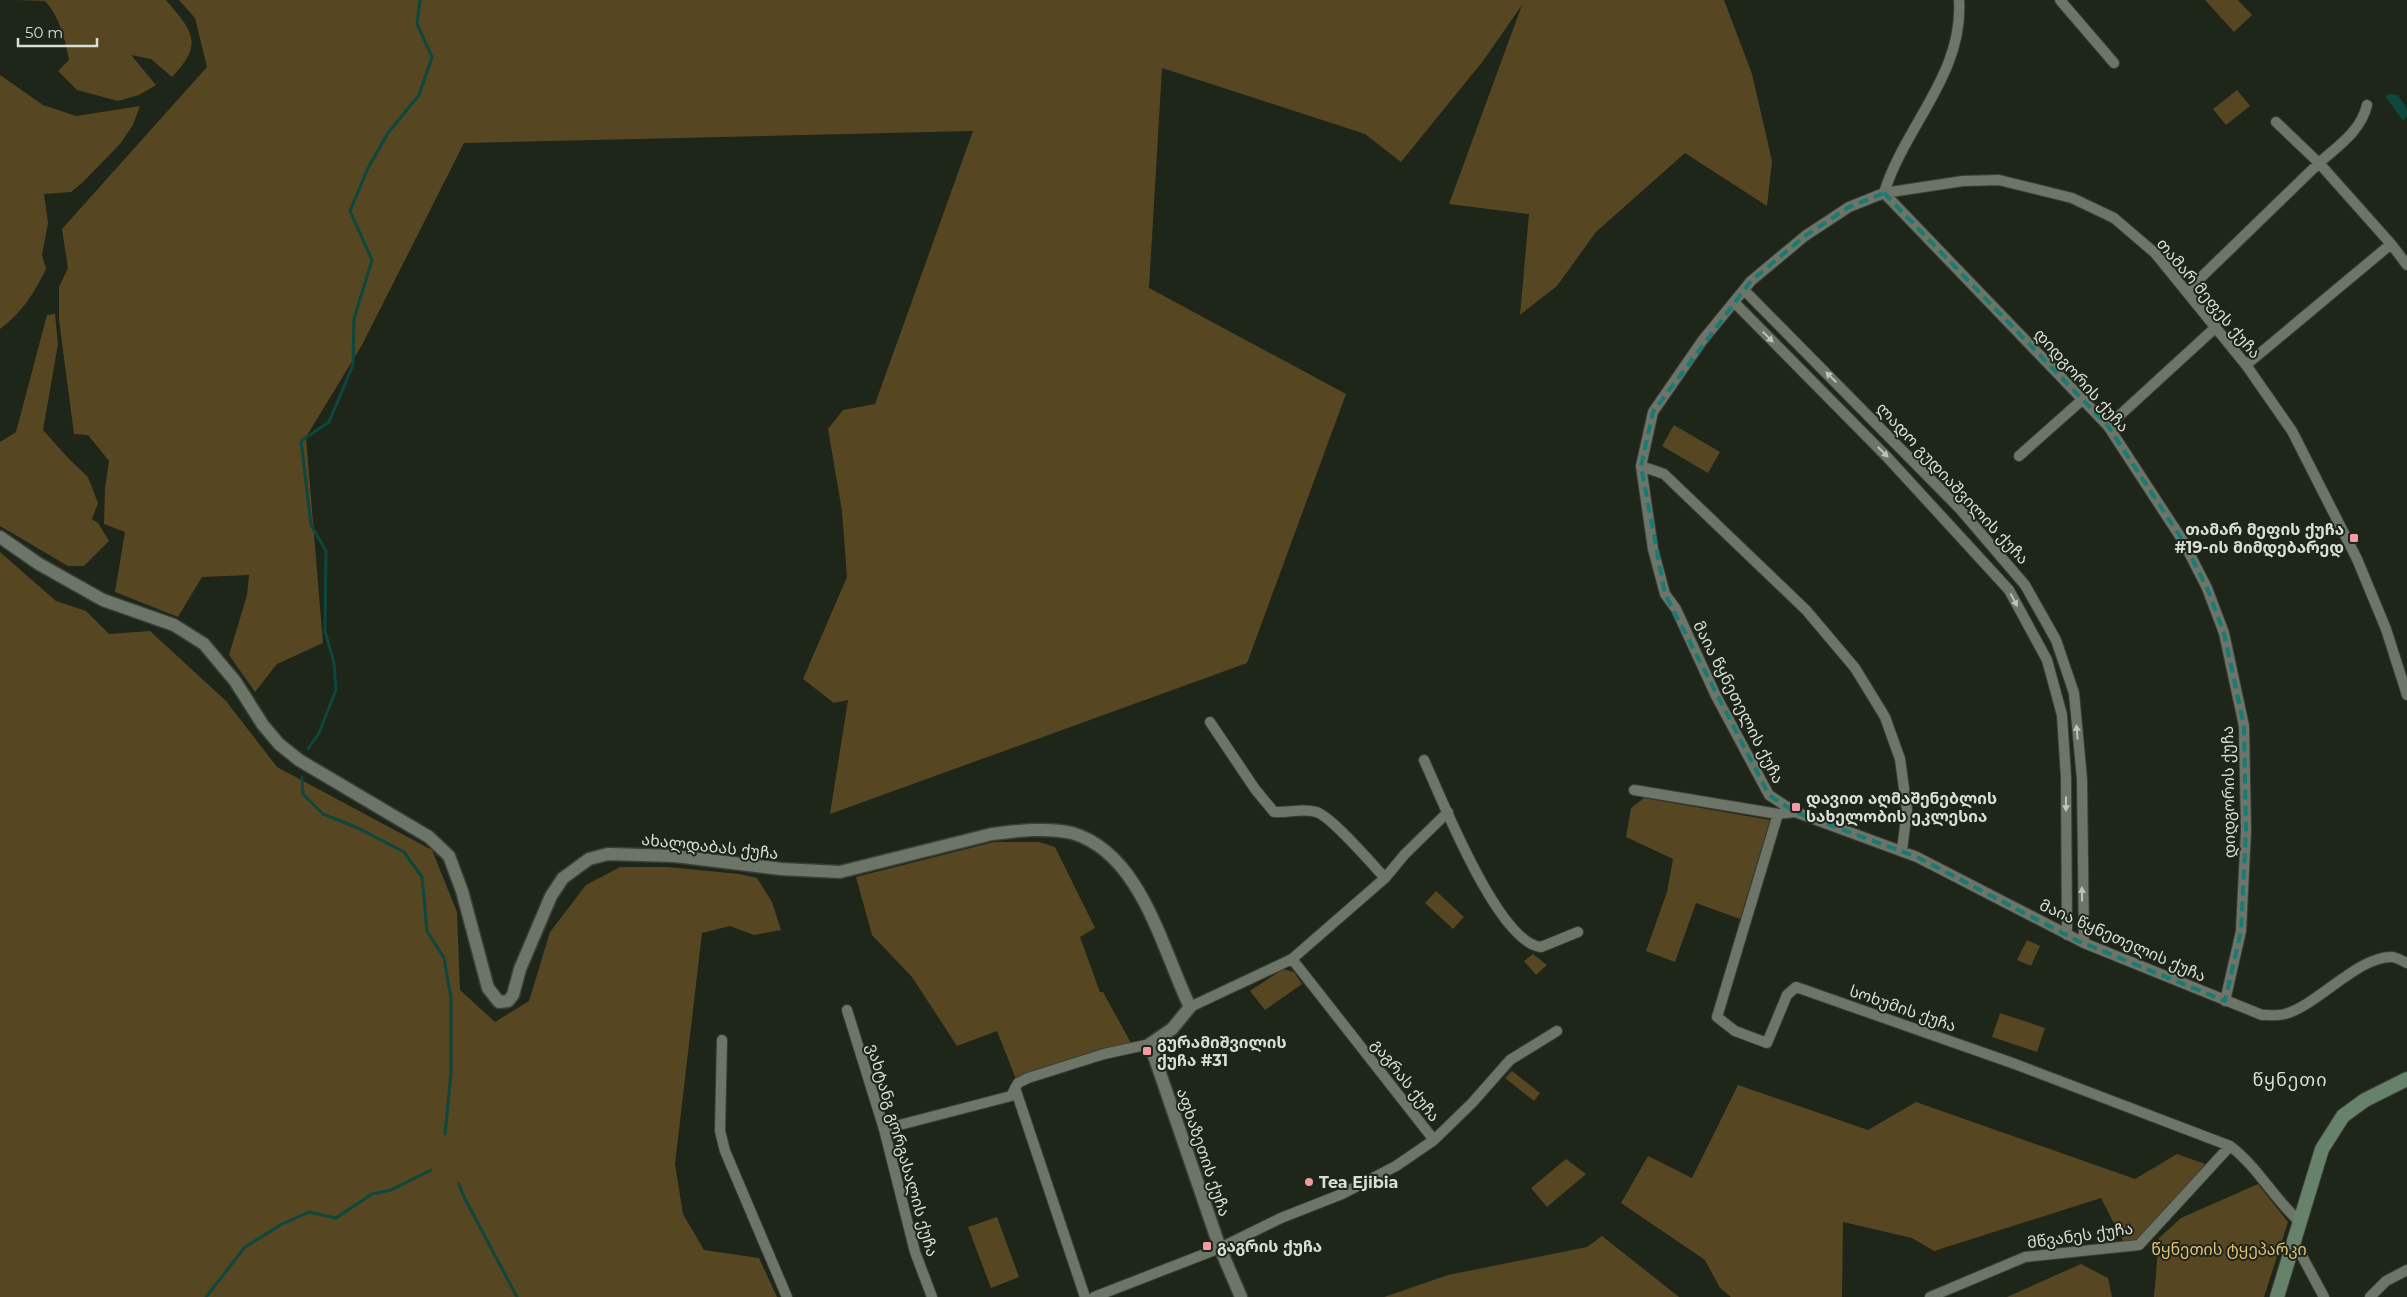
<svg xmlns="http://www.w3.org/2000/svg" width="2407" height="1297" viewBox="0 0 2407 1297" font-family="Montserrat,'Noto Sans Georgian',sans-serif">
<style>
.green{fill:#574622}
.water{fill:#0e473d}
.lines{fill:none;stroke-linecap:round;stroke-linejoin:round}
.stream{stroke:#0e473d;stroke-width:3}
.minor-casing{stroke:#3a4037;stroke-width:12}
.tertiary-casing{stroke:#3a4037;stroke-width:15}
.secondary-casing{stroke:#3a4037;stroke-width:16}
.minor{stroke:#6d7568;stroke-width:10}
.tertiary{stroke:#6d7568;stroke-width:12}
.secondary{stroke:#66826b;stroke-width:14}
.oneway{fill:#bec4ba}
.marked{fill:none;stroke:#197b73;stroke-width:4;stroke-dasharray:10 6;stroke-linejoin:round}
.poi-dot{fill:#f49aa3;stroke:#1e2519;stroke-width:2}
.labels{text-anchor:middle;stroke-width:4;stroke-linejoin:round;paint-order:stroke}
.street-label{font-size:16px;fill:#d9ded6;stroke:#1e2519}
.poi-label{font-size:16px;font-weight:bold;fill:#d9ded6;stroke:#1e2519;text-anchor:start}
.park-label{font-size:16px;fill:#e5c074;stroke:#1e2519}
.neighbourhood-label{font-size:18px;letter-spacing:1px;fill:#d9ded6;stroke:#1e2519}
</style>
<rect width="100%" height="100%" fill="#1e2519"/>
<!-- green -->
<path class="green" d="M16 0H166C193 32 204 43 172 77L151 59 131 55 156 85 139 95 118 101 77 90 58 71 69 60C65 39 60 17 45 1Z
M179 0H1724L1752 74 1772 161 1767 206 1685 153 1596 232 1557 286 1520 315 1529 214 1449 204 1522 5 1483 61 1401 162 1365 134 1162 68 1149 288 1346 394 1247 663 830 814 848 700 834 703 803 679 847 577 842 511 828 429 843 410 875 404 973 131 464 143 362 345 306 437 323 643 277 664 255 692 229 655 247 595 249 575 202 577 178 617 115 592 125 532 104 524 105 488 109 461 88 435 74 434 59 320V287L68 268 62 229 207 67 195 18Z
M2205 0H2238L2252 15 2234 32Z
M0 75 43 105 76 116 140 106 133 125 120 144 82 183 71 192 44 194 48 223 42 255 46 269C35 292 22 313 0 329Z
M2237 90 2250 106 2226 125 2213 109Z
M55 314 58 344 43 430 69 459 88 477 98 503 92 519 98 523 109 541 84 566H68L0 526V442L16 432 47 315Z
M1674 425 1720 452 1708 473 1662 446Z
M0 552 56 601 86 611 109 634 150 631 226 701 277 767 432 850 457 912 460 990 495 1022 529 1001 550 932 586 885 620 867H668L739 874 757 878 772 902 781 930 754 935 730 926 702 933 675 1164 683 1214 704 1250 759 1258 777 1297H0Z
M1644 798 1770 820 1740 919 1696 903 1675 962 1646 951 1667 892 1673 859 1626 837 1631 808Z
M994 842H1039L1055 847 1095 928 1080 937 1100 992H1103L1131 1043 1016 1079 997 1031 957 1046 912 977 872 935 856 877Z
M1436 891 1464 917 1453 929 1425 903Z
M2027 940 2040 946 2031 966 2017 960Z
M1533 954 1547 965 1536 975 1524 961Z
M1283 969 1294 972 1302 984 1265 1010 1250 991Z
M2000 1013 2045 1028 2037 1052 1992 1037Z
M1512 1071 1540 1093 1534 1101 1505 1078Z
M1738 1085 1868 1130 1916 1102 2135 1179 2177 1154 2205 1164 2141 1240 2125 1245 2101 1198 1934 1251 1912 1238 1843 1222 1842 1297H1731L1720 1288 1705 1260 1621 1203 1648 1156 1692 1178Z
M1566 1159 1586 1174 1547 1207 1531 1188Z
M2258 1184 2288 1222 2264 1297H2154L2159 1238 2181 1218Z
M997 1217 1019 1277 991 1288 968 1227Z
M1602 1236 1679 1297H1384L1448 1275 1587 1247Z
M2081 1264 2108 1278 2112 1297H2007Z"/>
<!-- water -->
<path class="water" d="M2391 94 2398 95 2407 109V117L2403 121 2385 96Z"/>
<g class="lines">
<!-- stream -->
<path class="stream" d="M308 749 319 733 336 690 334 663 325 631 326 551 311 525 301 441 329 422 353 365 354 319 372 260 350 211 368 168 388 133 419 95 432 57 417 24 420 0
M302 777 303 794 323 814 358 828 404 852 422 877 427 931 444 958 451 998V1073L445 1134
M459 1184 464 1197 517 1297
M206 1297 245 1247 282 1224 309 1212 336 1218 372 1194 391 1190 431 1170"/>
<!-- minor casing -->
<g class="minor-casing">
<path id="minor" d="M1959 0C1964 74 1904 127 1884 193L2108 426 2183 541 2207 588 2224 633 2244 726 2246 831 2241 931 2225 1001
M2060 0 2114 63
M2276 122 2319 163C2338 146 2361 131 2367 105
M1744 290 1960 509 2025 585 2056 640 2074 693 2082 779 2084 943
M2187 291 2319 163 2391 244 2407 265
M1734 302 1887 457 2009 590 2047 660 2062 715 2066 777 2067 935
M2246 365 2391 244
M2108 426 2216 327
M2019 456 2083 399
M1641 466 1664 474 1806 610 1855 668 1885 717 1900 759 1907 810 1902 850
M2407 695 2386 629 2357 559 2292 431 2246 365 2155 253 2114 218 2072 198 1999 180 1963 181 1884 193 1849 207 1805 236 1751 281 1702 341 1653 412 1641 466 1653 549 1665 594 1676 609 1716 696 1769 795 1795 812 1917 857 2084 943 2262 1015C2269 1015 2278 1016 2285 1014 2318 1005 2359 955 2393 957 2397 958 2403 961 2407 963
M1210 722 1255 789 1274 812C1288 813 1303 808 1316 812 1330 815 1373 865 1385 878
M1424 760C1441 797 1498 943 1541 947L1578 932
M1634 790 1778 814
M1795 812 1778 814 1717 1017 1735 1031 1767 1043 1787 995 1796 987 2015 1064 2230 1146C2258 1167 2274 1199 2300 1222
M1190 1007 1292 959 1385 878 1405 854 1448 812
M847 1010 884 1129 915 1252 932 1297
M722 1040 720 1131 725 1151 787 1297
M1015 1088 1085 1297
M884 1129 1011 1096 1018 1083 1028 1078 1104 1054 1150 1044
M1434 1140 1472 1103 1510 1060 1557 1031
M2294 1241 2324 1297
M1094 1297 1220 1248 1281 1218 1342 1194 1396 1166 1434 1140 1292 959
M1930 1297 2025 1257 2139 1245 2230 1146
M2370 1297 2386 1281 2407 1270"/>
</g>
<!-- tertiary casing -->
<g class="tertiary-casing">
<path id="tertiary" d="M0 537 39 564 103 600 174 625 204 644 235 681 263 725 279 744 299 760 429 837 449 856 462 891 488 988 499 1002 508 1001 513 995 520 969 551 896 563 878 589 859 608 854 675 856 781 869 840 872 992 834C1016 831 1047 827 1072 833 1141 853 1162 949 1190 1007L1172 1029 1150 1044 1220 1248 1241 1297"/>
</g>
<!-- secondary casing -->
<g class="secondary-casing">
<path id="secondary" d="M2277 1297 2322 1149 2343 1116 2365 1100 2407 1079"/>
</g>
<!-- minor -->
<use href="#minor" class="minor"/>
<!-- tertiary -->
<use href="#tertiary" class="tertiary"/>
<!-- secondary -->
<use href="#secondary" class="secondary"/>
</g>
<!-- one-way arrows -->
<defs><path id="oneway-solid" d="M-6-.8H1V-3.2L6.5 0L1 3.2V.8H-6Z" transform="scale(1.25)"/></defs>
<g class="oneway">
<use href="#oneway-solid" transform="translate(1768 337) rotate(46)"/>
<use href="#oneway-solid" transform="translate(1831 377) rotate(-135)"/>
<use href="#oneway-solid" transform="translate(1883 452) rotate(45)"/>
<use href="#oneway-solid" transform="translate(2014 600) rotate(62)"/>
<use href="#oneway-solid" transform="translate(2077 732) rotate(-95)"/>
<use href="#oneway-solid" transform="translate(2066 804) rotate(90)"/>
<use href="#oneway-solid" transform="translate(2082 894) rotate(-91)"/>
</g>
<!-- marked area -->
<path class="marked" d="M1884 193 2108 426 2183 541 2207 588 2224 633 2244 726 2246 831 2241 931 2225 1001 2078 941 1917 857 1795 812 1769 795 1665 594 1641 466 1653 412 1751 281 1805 236 1849 207Z"/>
<!-- markers -->
<g class="poi-dot">
<rect x="2349" y="533" width="10" height="10" rx="2.5"/>
<rect x="1791" y="802" width="10" height="10" rx="2.5"/>
<rect x="1142" y="1046" width="10" height="10" rx="2.5"/>
<circle cx="1309" cy="1182" r="5"/>
<rect x="1202" y="1241" width="10" height="10" rx="2.5"/>
</g>
<g class="labels">
<!-- street labels -->
<g class="street-label">
<text transform="translate(2209 298) rotate(50)" y="6">თამარ მეფეს ქუჩა</text>
<text transform="translate(2082 380) rotate(48)" y="6">დიდგორის ქუჩა</text>
<text transform="translate(1953 483) rotate(47)" y="6">ლადო გუდიაშვილის ქუჩა</text>
<text transform="translate(1739 702) rotate(63)" y="6">მაია წყნეთელის ქუჩა</text>
<text transform="translate(2228 792) rotate(-91)" y="6">დიდგორის ქუჩა</text>
<text transform="translate(710 846) rotate(6)" y="6">ახალდაბას ქუჩა</text>
<text transform="translate(2123 940) rotate(24)" y="6">მაია წყნეთელის ქუჩა</text>
<text transform="translate(1903 1008) rotate(19)" y="6">სოხუმის ქუჩა</text>
<text transform="translate(1406 1080) rotate(52)" y="6">გაგრას ქუჩა</text>
<text transform="translate(903 1150) rotate(74)" y="6">ვახტანგ გორგასალის ქუჩა</text>
<text transform="translate(1204 1152) rotate(71)" y="6">აფხაზეთის ქუჩა</text>
<text transform="translate(2080 1235) rotate(-8)" y="6">მწვანეს ქუჩა</text>
</g>
<!-- poi labels -->
<g class="poi-label">
<text x="2344" y="535" text-anchor="end">თამარ მეფის ქუჩა<tspan x="2344" dy="18">#19-ის მიმდებარედ</tspan></text>
<text x="1806" y="804">დავით აღმაშენებლის<tspan x="1806" dy="18">სახელობის ეკლესია</tspan></text>
<text x="1157" y="1048">გურამიშვილის<tspan x="1157" dy="18">ქუჩა #31</tspan></text>
<text x="1319" y="1188">Tea Ejibia</text>
<text x="1217" y="1252">გაგრის ქუჩა</text>
</g>
<!-- park labels -->
<g class="park-label">
<text x="2229" y="1255">წყნეთის ტყეპარკი</text>
</g>
<!-- neighbourhood labels -->
<g class="neighbourhood-label">
<text x="2290" y="1086">წყნეთი</text>
</g>
</g>
<!-- scale -->
<path d="M18 38v8h79v-8" fill="none" stroke="#d9ded6" stroke-width="2.5"/>
<text x="25" y="38" font-size="15" fill="#d9ded6" stroke="#1e2519" stroke-width="4" paint-order="stroke">50 m</text>
</svg>
